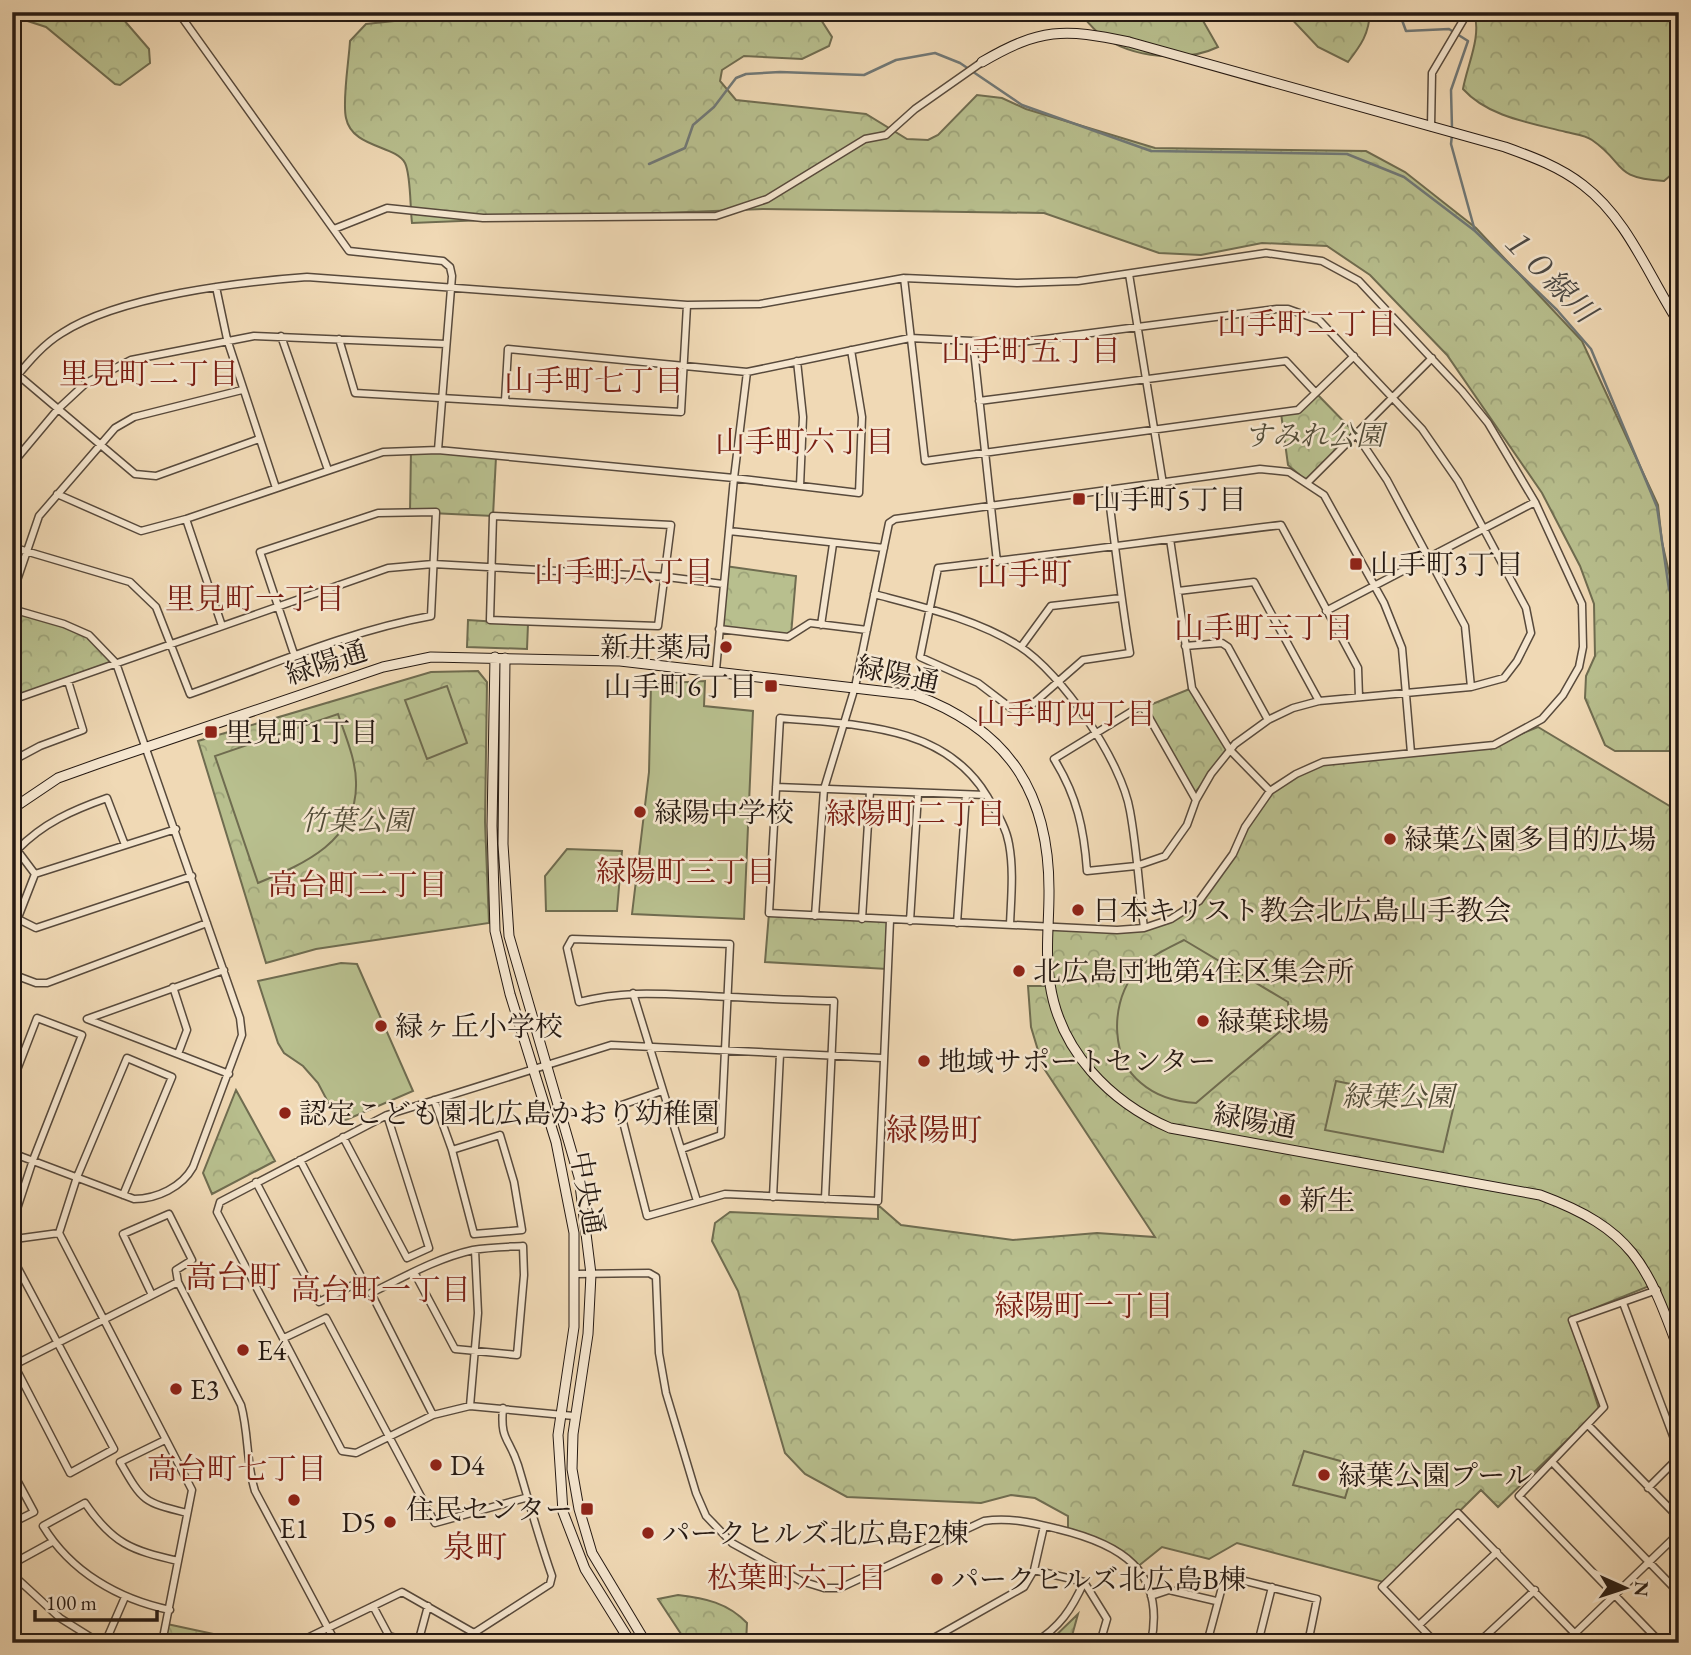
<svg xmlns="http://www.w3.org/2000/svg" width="1691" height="1655" viewBox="0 0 1691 1655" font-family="'EB Garamond','Noto Serif JP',serif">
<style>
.forest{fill:url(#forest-crowns);stroke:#6f6c50;stroke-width:2}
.pitch{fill:#b8bf8e;stroke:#6f6c50;stroke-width:2}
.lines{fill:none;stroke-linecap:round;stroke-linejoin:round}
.stream{stroke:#707877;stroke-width:2.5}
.street-casing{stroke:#584a3c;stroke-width:9}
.secondary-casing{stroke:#261a13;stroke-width:11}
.street{stroke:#f5e6cf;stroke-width:6}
.secondary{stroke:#f5e6cf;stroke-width:9}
.poi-dot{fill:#8f2418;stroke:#f5e6cf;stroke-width:2.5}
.labels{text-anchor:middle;stroke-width:5;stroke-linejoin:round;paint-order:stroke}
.park-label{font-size:28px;font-style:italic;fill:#524c38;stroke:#f5e6cf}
.poi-label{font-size:28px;fill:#261a13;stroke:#f5e6cf;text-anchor:start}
.street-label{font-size:28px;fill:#261a13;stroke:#f5e6cf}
.water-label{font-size:30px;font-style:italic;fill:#4b4945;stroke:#f5e6cf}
.neighbourhood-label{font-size:30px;fill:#7a1f14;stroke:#f5e6cf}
.quarter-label{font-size:32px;fill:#7a1f14;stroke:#f5e6cf}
</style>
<defs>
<pattern id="forest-crowns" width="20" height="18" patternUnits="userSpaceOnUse" patternTransform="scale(1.75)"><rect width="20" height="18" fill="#b8bf8e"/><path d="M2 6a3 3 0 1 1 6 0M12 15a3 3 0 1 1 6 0" fill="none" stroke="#9ea47a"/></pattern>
</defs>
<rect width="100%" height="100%" fill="#f0d9b5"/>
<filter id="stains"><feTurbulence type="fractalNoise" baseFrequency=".00286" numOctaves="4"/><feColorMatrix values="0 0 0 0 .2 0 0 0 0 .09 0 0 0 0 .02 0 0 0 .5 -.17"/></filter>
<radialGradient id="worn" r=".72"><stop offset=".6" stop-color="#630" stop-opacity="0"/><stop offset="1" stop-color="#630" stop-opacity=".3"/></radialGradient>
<!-- forest -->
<path class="forest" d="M12 12H117L149 49 150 63 120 85 115 84 46 27 12 16Z
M438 12H816L832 37 829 46 802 59 744 56 722 70 720 81 736 100 866 114 907 139 928 140 938 135 977 95 1002 98 1026 109 1155 148 1366 151 1405 172 1476 228 1582 341 1658 505 1662 542 1679 616V751H1615L1605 745 1585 698 1586 676 1595 656 1594 604 1580 566 1542 493 1447 355 1370 275 1327 246 1262 243 1201 255 1159 253 1044 213 763 209 412 223C410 208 411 175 405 163 395 145 352 148 346 118 342 101 349 60 350 41L366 24 413 19Z
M1079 12H1198L1218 47C1185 63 1132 58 1102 36 1094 30 1086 20 1079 12Z
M1285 12H1370C1369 34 1361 45 1348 62L1318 47Z
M1474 12H1679V168L1664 181C1611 178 1627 164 1592 140 1586 135 1574 134 1566 132 1531 123 1488 117 1463 89 1467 65 1482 37 1474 12Z
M1315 392 1356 434 1308 482 1288 465 1281 413 1298 410Z
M411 450 496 457 493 516 410 512Z
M725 566 796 576 791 635 719 629Z
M12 609 89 635 116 663 16 699 12 696Z
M468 620 528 624 527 649 467 647Z
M478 671 487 682 485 822 489 923 316 949 266 963 198 741 431 672Z
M1192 688 1230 750 1193 795 1142 705H1150Z
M1538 727 1673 808 1679 807V1351L1654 1284 1570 1318 1599 1409 1498 1507 1481 1490 1387 1583 1237 1543 1209 1559 1162 1547 1136 1568 1114 1547 1068 1532V1516L1035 1498 1011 1495 981 1503 847 1497 805 1474 785 1453 738 1291 712 1241 715 1223 730 1212 878 1219V1205L901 1225 1013 1240 1097 1233 1155 1237 1043 1067 1031 1027 1028 986H1050L1047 928H1144L1171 919 1199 901 1215 881 1245 827 1270 791 1323 762 1494 745Z
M769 913 890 920 887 969 765 962Z
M236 1090 275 1161 212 1194 203 1173Z
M678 1595C705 1598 728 1603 747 1623L746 1643H687L658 1599Z
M1078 1614 1070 1643H1048Z
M167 1624 237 1639 232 1643H162Z"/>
<!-- pitch -->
<path class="pitch" d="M705 681 704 706 753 711 744 919 632 914 649 772 651 684Z
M447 686 467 743 427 759 405 700Z
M338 714C345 735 356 760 356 782 358 841 304 864 258 883L215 756Z
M567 849 622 851 617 911H546L545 876Z
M1184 940 1288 1002 1290 1023 1196 1103C1177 1102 1156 1096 1141 1083 1111 1059 1111 1007 1131 978 1145 958 1164 950 1184 940Z
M341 963 357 964 413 1091 339 1123 318 1083 303 1066 284 1053 278 1043 258 981Z
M1336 1081 1454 1105 1443 1152 1325 1130Z
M1304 1451 1355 1465 1345 1498 1293 1485Z"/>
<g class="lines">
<!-- stream -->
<path class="stream" d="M1399 12 1406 31 1449 29 1468 41 1451 90 1452 128
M1452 135 1451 144 1475 231 1557 310 1591 349 1657 507 1669 589 1679 614
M649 164 685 148 693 125 714 107 736 78 746 74 780 72 864 75 896 60 935 53 960 63 1022 105 1151 151 1347 154 1404 177 1475 231"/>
<!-- street casing -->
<g class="street-casing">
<path id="street" d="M178 12 349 251 443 261 450 267 452 276 438 450 734 478 716 670
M1431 127 1432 73 1468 12
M334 229 387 208 483 218 716 216 767 199 865 139 886 135 915 109 982 62
M1129 274 1163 484
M904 278 925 461 1298 410 1354 356
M216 287 227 339 276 488
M281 336 328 470
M339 339 355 393 681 412 687 305
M973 341 997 562
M797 361 803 417 800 486
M747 372 734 478 859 493 862 417 851 350
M18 375 135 474 156 476 259 439
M12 382C27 364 42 345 62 333 119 296 239 282 307 277L687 305 760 304 904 278 1017 283 1078 281 1266 253 1322 261 1359 281 1462 391 1488 423 1535 502 1582 604 1583 647 1579 667 1563 695 1542 719 1494 745 1323 762 1296 774 1270 791 1245 827 1233 854 1199 901 1171 919 1144 928 1117 930 769 913 780 718C855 725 944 724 987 796 996 812 1006 826 1009 844 1014 871 1011 898 1010 925
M505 401 508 349 747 372 910 338 1014 343 1277 309H1288L1319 320 1422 429 1458 481 1526 608 1531 633 1517 661 1504 678 1471 687 1319 701 1293 708 1268 720 1235 744 1211 774 1196 800 1187 825 1165 856 1136 866 1087 871C1084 829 1077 796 1054 759L1142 705 1196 800
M979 401 1286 361 1315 392
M1356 434 1387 480 1465 626 1471 687
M12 464 58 409 86 383 131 360 254 336 446 344
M1308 482 1432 358
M1108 491C1115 545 1121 599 1130 653L1083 660 1020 715 978 683 920 657 938 568C1052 555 1166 539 1281 525L1358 668 1359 697
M57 494 141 531 186 519 383 452 438 450
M493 516 671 525 658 626 490 620Z
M186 519 222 626
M729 531 884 548
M1170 539 1192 688 1230 750 1270 791
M12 547 130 582 156 607 190 694C269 666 348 631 431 616L436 512 378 513 260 552 295 657
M1178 591 1254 582 1319 701
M874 594C923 607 976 619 1019 646 1062 673 1122 762 1130 811 1137 849 1139 889 1144 928
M12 595 39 516 115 428 134 417 242 390
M12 609 64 624 89 635 116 663 240 1018 242 1035 193 1167C182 1187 157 1199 134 1199L12 1153
M1326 611 1535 502
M821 625 833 544
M719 629 788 637 810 623 867 630
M1185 646 1222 643 1228 647 1268 720
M1021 647 1051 606 1121 598
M12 700 388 568 433 564 667 577 723 584
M12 761 40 746 83 730 68 681
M776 787 986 795
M35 874 17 850C43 823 73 810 107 798L125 845
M12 916 36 928 192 876
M815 916 824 789 855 687 889 523 895 519 1260 469 1289 472 1324 495 1384 603 1402 648 1411 753
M862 919 870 791
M910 921 918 794
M957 923 966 795
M12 933 35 874 176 829
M224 970 87 1019 229 1074
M12 974 36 983H47L207 923
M173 987 187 1030 178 1054
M633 993 697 1201
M12 1083 37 1018 82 1035 33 1160 12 1224
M662 1091 619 1106 647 1216 725 1194 878 1201 890 920
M434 1100 452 1150 474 1234 522 1230 514 1182 500 1135 452 1150
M343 1137 407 1258 429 1248 387 1115
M682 1149 721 1135C724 1071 727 1008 730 944L572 939 567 948 579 1002C627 990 661 994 709 996 751 998 793 1000 834 1001L825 1199
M256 1182 319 1302 363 1280 300 1160
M123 1195 172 1077 127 1058 77 1177 59 1233 192 1490 162 1643
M773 1197 780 1054
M12 1225 15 1239 59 1233
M12 1257 114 1449 70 1473 12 1361
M414 1272 455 1349 517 1355 524 1275 523 1246C506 1247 489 1247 473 1250 437 1258 404 1277 371 1293L433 1415
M576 1274 649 1273 656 1277 659 1353 666 1393 696 1493 706 1516 732 1543 801 1581 824 1588H840L984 1521C1010 1517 1033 1523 1058 1529 1120 1544 1166 1570 1151 1643
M1657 1290 1572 1320 1604 1407 1519 1496 1661 1643
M152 1295 123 1234 169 1214 192 1260 176 1270 178 1282 241 1405C249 1434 246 1463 255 1491L336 1643
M1623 1303 1679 1452
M284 1338 326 1318 435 1523 525 1498
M12 1366 178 1282
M470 1406 478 1313 475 1250
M574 1416 470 1406 433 1415 356 1453 342 1451 217 1212 220 1202 387 1115 611 1045 882 1058
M1588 1425 1679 1518
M165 1440 120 1462C143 1502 143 1502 187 1513
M1552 1462 1679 1593
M12 1471 34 1512 12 1523
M1648 1488 1679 1457
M12 1564 52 1542
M1034 1570 1084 1582 1107 1619 1100 1643
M12 1574 60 1618 100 1643
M1151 1596 1169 1590 1216 1601
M373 1606 389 1636 416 1643
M170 1610C118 1599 71 1572 43 1526L85 1503C113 1544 131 1550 178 1561
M1419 1625 1497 1552
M105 1643 125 1597
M297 1643 402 1592 474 1633
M418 1643 428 1606
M472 1643 474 1633 550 1584 552 1576C539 1539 529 1502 518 1465 509 1437 500 1441 503 1408
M925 1643 1024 1587 1034 1570 1044 1526
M1034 1643C1059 1628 1072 1609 1084 1582
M1207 1643 1225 1576 1317 1599 1308 1643
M1258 1643 1272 1587
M1436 1643 1382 1587 1458 1513 1584 1643
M1478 1643 1535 1590
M1565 1643 1679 1533"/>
</g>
<!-- secondary casing -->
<g class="secondary-casing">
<path id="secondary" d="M982 62C1040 28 1064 28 1129 42L1505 147C1533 157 1560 167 1583 185 1628 219 1649 277 1679 323
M495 657 492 826 495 931 510 994 556 1142 574 1233V1327L558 1435 563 1512 585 1569 631 1643
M505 658 503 844 509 936 579 1177 591 1274 588 1334 573 1434 572 1469 579 1509 592 1553 646 1643
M12 809 58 778 100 763 383 667 431 657 620 661 915 695C1009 730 1050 793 1049 894 1049 924 1045 953 1050 984 1060 1051 1110 1102 1170 1128L1540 1195C1632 1229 1647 1263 1679 1351"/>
</g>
<!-- street -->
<use href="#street" class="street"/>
<!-- secondary -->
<use href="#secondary" class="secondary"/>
</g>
<!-- markers -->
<g class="poi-dot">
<rect x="1072" y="492" width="14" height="14" rx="3.5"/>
<rect x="1349" y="557" width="14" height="14" rx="3.5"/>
<circle cx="726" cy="647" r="7"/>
<rect x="764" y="679" width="14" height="14" rx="3.5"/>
<rect x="204" y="725" width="14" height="14" rx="3.5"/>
<circle cx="640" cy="812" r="7"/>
<circle cx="1390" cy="839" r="7"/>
<circle cx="1078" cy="910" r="7"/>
<circle cx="1019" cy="971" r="7"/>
<circle cx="1203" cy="1021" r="7"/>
<circle cx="381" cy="1026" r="7"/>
<circle cx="924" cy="1061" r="7"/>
<circle cx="285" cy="1113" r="7"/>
<circle cx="1285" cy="1200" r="7"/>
<circle cx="243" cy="1350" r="7"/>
<circle cx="176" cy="1389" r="7"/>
<circle cx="436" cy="1465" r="7"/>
<circle cx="1324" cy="1475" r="7"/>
<circle cx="294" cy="1500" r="7"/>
<rect x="580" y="1502" width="14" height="14" rx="3.5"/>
<circle cx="390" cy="1522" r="7"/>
<circle cx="648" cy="1533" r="7"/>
<circle cx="937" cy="1579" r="7"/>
</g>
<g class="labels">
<!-- park labels -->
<g class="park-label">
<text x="1314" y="445">すみれ公園</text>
<text x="356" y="830">竹葉公園</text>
<text x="1398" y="1106">緑葉公園</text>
</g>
<!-- poi labels -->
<g class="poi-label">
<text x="1093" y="509">山手町5丁目</text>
<text x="1370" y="574">山手町3丁目</text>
<text x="712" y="657" text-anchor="end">新井薬局</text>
<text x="757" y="696" text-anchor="end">山手町6丁目</text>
<text x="225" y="742">里見町1丁目</text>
<text x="654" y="822">緑陽中学校</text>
<text x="1404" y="849">緑葉公園多目的広場</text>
<text x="1092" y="920">日本キリスト教会北広島山手教会</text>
<text x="1033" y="981">北広島団地第4住区集会所</text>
<text x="1217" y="1031">緑葉球場</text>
<text x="395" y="1036">緑ヶ丘小学校</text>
<text x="938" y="1071">地域サポートセンター</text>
<text x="299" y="1123">認定こども園北広島かおり幼稚園</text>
<text x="1299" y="1210">新生</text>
<text x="257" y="1360">E4</text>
<text x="190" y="1399">E3</text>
<text x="450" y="1475">D4</text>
<text x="1338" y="1485">緑葉公園プール</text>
<text x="573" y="1519" text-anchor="end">住民センター</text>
<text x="376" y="1532" text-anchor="end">D5</text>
<text x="294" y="1538" text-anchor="middle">E1</text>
<text x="662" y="1543">パークヒルズ北広島F2棟</text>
<text x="951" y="1589">パークヒルズ北広島B棟</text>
</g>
<!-- street labels -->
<g class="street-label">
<text transform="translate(326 662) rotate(-18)" y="10">緑陽通</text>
<text transform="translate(898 674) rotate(12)" y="10">緑陽通</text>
<text transform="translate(1255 1120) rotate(10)" y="10">緑陽通</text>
<text transform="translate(588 1193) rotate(80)" y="10">中央通</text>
</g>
<!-- water labels -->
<g class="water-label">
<text transform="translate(1548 275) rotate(45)" y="10">１０線川</text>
</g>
<!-- neighbourhood labels -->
<g class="neighbourhood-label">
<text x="1307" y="334">山手町二丁目</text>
<text x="1031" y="361">山手町五丁目</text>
<text x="149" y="384">里見町二丁目</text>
<text x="594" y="391">山手町七丁目</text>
<text x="805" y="452">山手町六丁目</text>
<text x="624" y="582">山手町八丁目</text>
<text x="255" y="609">里見町一丁目</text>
<text x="1264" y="638">山手町三丁目</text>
<text x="1066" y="724">山手町四丁目</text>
<text x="916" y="824">緑陽町二丁目</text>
<text x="686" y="882">緑陽町三丁目</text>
<text x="358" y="895">高台町二丁目</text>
<text x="381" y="1300">高台町一丁目</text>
<text x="1084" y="1316">緑陽町一丁目</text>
<text x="237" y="1479">高台町七丁目</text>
<text x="797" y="1588">松葉町六丁目</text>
</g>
<!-- quarter labels -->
<g class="quarter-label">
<text x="1024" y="585">山手町</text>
<text x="934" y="1141">緑陽町</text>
<text x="233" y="1288">高台町</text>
<text x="475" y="1558">泉町</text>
</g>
</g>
<!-- margin -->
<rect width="1691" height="1655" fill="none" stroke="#f0d9b5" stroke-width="42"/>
<rect x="14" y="14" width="1663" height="1627" fill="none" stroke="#261a13" stroke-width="3.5"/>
<rect x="21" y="21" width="1649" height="1613" fill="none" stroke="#261a13" stroke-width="2"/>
<!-- north arrow -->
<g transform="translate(1625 1588) rotate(93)" stroke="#f5e6cf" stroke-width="5" paint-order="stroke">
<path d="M0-5L12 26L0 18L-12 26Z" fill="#261a13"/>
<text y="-10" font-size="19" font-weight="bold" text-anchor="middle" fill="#261a13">N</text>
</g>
<!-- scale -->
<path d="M35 1610v10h122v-10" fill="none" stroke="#261a13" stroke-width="3.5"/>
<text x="46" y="1610" font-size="21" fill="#261a13" stroke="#f5e6cf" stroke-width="5" paint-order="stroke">100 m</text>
<rect width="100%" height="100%" filter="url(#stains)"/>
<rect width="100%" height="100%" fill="url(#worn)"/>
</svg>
